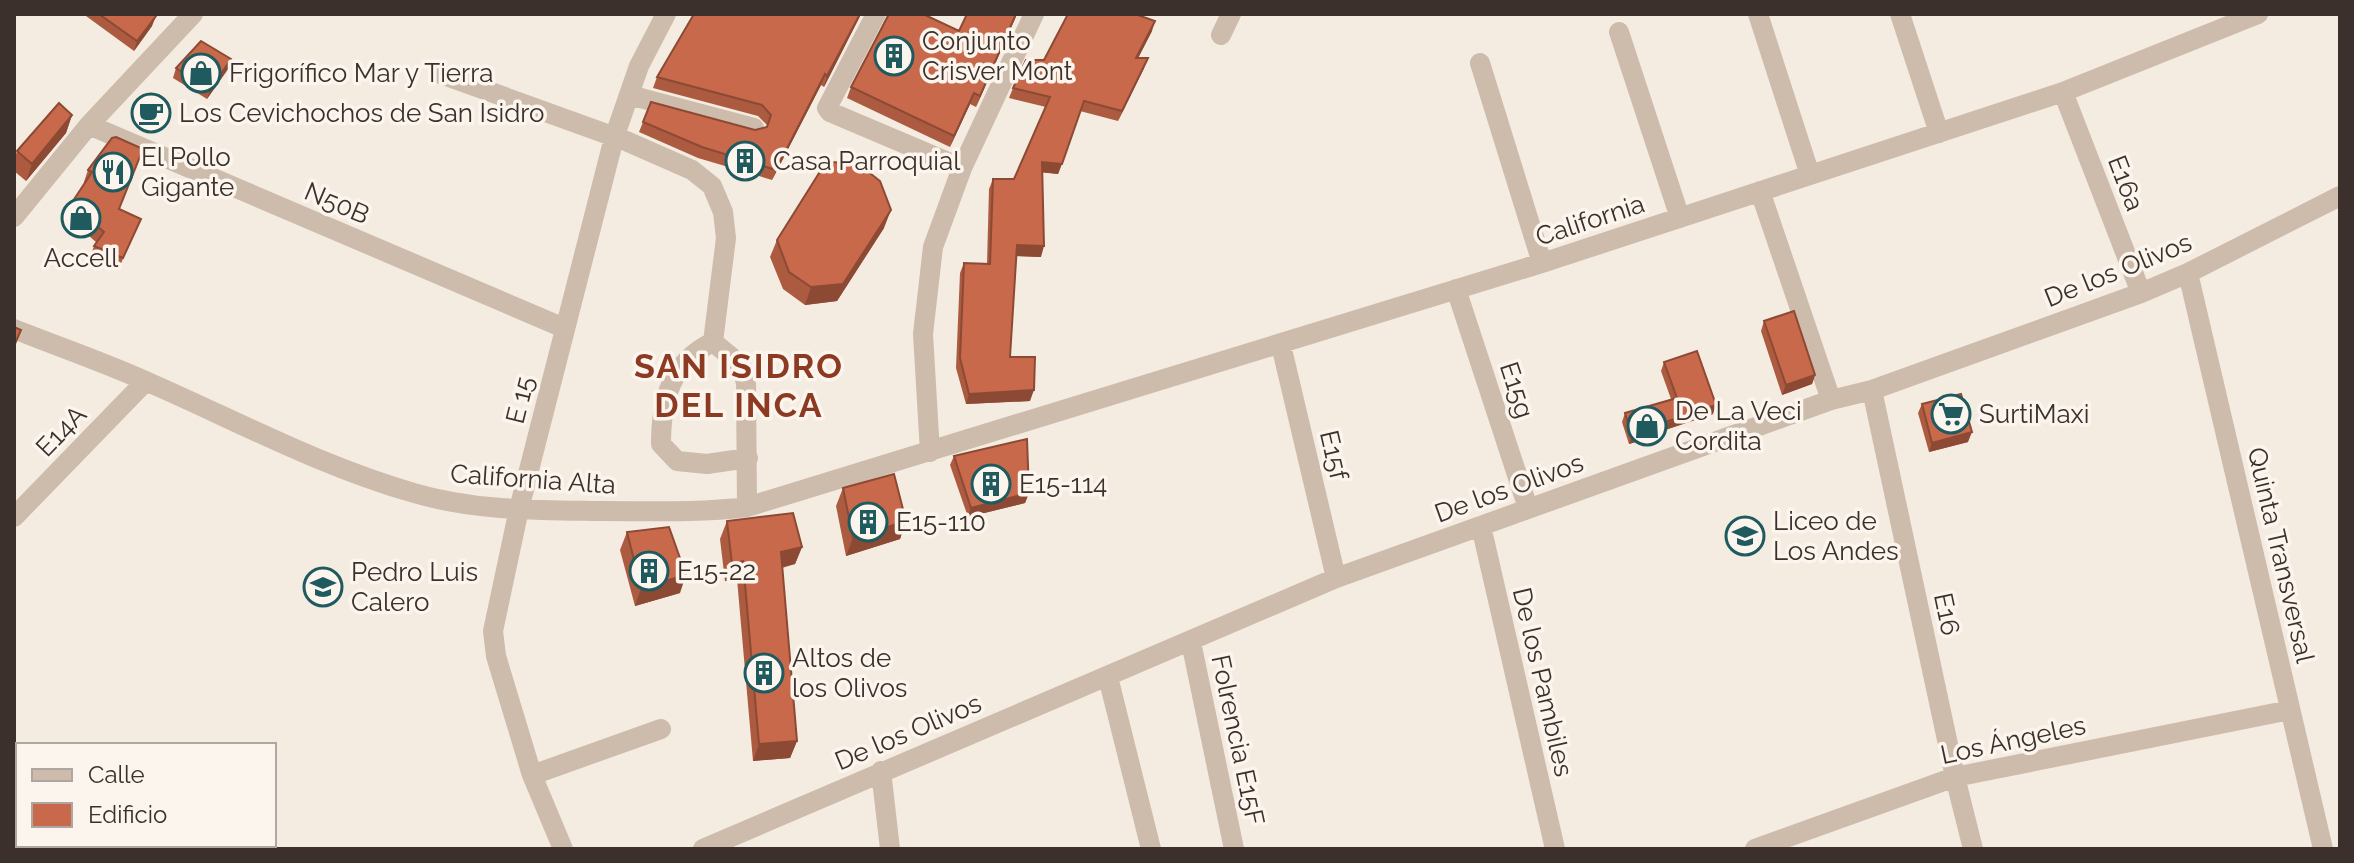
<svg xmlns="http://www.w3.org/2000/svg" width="2354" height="863" viewBox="0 0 2354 863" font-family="Raleway,sans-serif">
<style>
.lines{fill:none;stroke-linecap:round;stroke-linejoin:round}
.minor{stroke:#cdbbac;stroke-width:20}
.wall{fill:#ac5a40}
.shaded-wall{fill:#8c4a34}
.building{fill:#c8694b;stroke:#8c4a34;stroke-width:2}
.labels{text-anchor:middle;stroke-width:7;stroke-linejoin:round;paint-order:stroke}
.poi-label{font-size:26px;fill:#3b302b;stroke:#fbf5ee;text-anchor:start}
.street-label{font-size:26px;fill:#3b302b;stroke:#fbf5ee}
.district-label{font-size:34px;font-weight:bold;letter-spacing:2px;fill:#8c3b22;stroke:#fbf5ee}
</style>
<rect width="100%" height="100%" fill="#f4ebe1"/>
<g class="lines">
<!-- minor -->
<path class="minor" d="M876 14 827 108 830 112 962 168
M1758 14 1810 175
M1900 14 1939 133
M1619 32 1680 218
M1221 35 1231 14
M1480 63 1542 263
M441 74 626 141 692 170 712 186 723 212 726 238 713 342 741 365 746 383 747 507
M2063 92 2141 293
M629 95 754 128
M89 125 564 328
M1760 191 1831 400
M14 217 89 125 193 14
M2188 273 2323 849
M1456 289 1528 508
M14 329C59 347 106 363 150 383 237 421 322 467 414 493 475 511 538 510 601 511 650 511 699 513 747 507L1542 263 2063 92 2258 14
M713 342C671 362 661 400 661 444L677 461 707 464 748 458
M1281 345 1336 578
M1872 390 1955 777 1973 849
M930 452 923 334 933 247 962 168 1034 14
M14 517 146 381
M1481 526 1555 849
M1191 642 1234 849
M1108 677 1151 849
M881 771 890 849
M532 775 661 729
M14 842 23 849
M563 849 532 775 496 656 493 631 519 509 614 138 639 66 666 14
M703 849 1336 578 1831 400 1872 390 2141 293 2188 273 2340 196
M1755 849 1955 777 2290 710"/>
</g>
<!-- wall -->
<path class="wall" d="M86 14H153L152 26 134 51 86 16Z
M694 14H861L824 87 821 85 772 180 698 158 639 132 643 122 755 130 766 127 767 125 758 116 653 88 657 77Z
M888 14H923L959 31 967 14H1017L976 107 970 104 950 147 847 98 851 87Z
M1152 31 1138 58 1144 68 1118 121 1080 111 1058 174 1042 172 1041 257 1016 256 1010 357 1030 401 966 404 956 368 960 273 964 263 987 264 989 189 993 179H1014L1046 107 1009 98 1013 88 1044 60Z
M176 68 228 69 207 99 173 78Z
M72 115 66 133 26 181 14 171V160L17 151Z
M112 138 119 209 141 219 118 270 89 258 96 242 67 217 71 204 85 183 84 182 88 170Z
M884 228 837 301 805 305 783 289 770 257 777 240Z
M1764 321 1815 375 1812 384 1782 395 1761 331Z
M1664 362 1713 414 1656 433 1655 436 1629 444 1622 422 1625 413 1671 399 1661 371Z
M1922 404 1968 442 1929 452 1918 413Z
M954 456 1029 493 1025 503 968 517 950 465Z
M843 488 906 521 900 539 846 556 836 506Z
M727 521 802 547 795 564 782 568 797 741 790 758 753 761 737 579 725 581 720 539Z
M627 532 680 593 635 606 620 550Z"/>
<!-- shaded-wall -->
<path class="shaded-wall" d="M860 14H861L824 87 827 76Z
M1016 14H1017L976 107 980 96Z
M156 16 152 26 134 51 137 41Z
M1155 21 1152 31 1133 68 1136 58Z
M1148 58 1144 68 1118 121 1122 111Z
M231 59 228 69 207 99 210 90Z
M825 74 821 85 772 180 776 170Z
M974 93 970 104 950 147 954 136Z
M72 115 66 133 26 181 32 164Z
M1042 162 1062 164 1058 174 1038 172Z
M891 210 884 228 837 301 805 305 811 287Z
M1017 245 1044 246 1041 257 1013 256Z
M1815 375 1812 384 1782 395 1786 385Z
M1034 390 1030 401 966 404 969 394Z
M1716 405 1713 414 1656 433 1655 436 1629 444 1632 436Z
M1972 432 1968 442 1929 452 1932 443Z
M1029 493 1025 503 968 517 971 508Z
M906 521 900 539 846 556 853 538Z
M802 547 795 564 774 569 781 552Z
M743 561 737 579 725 581 732 564Z
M686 575 680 593 635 606 641 588Z
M797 741 790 758 753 761 759 744Z"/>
<!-- building -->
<path class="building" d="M99 14H153L156 16 137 41Z
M694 14H860L827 76 825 74 776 170 702 147 643 122 651 102 755 130 767 127 771 115 762 105 657 77Z
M889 14H923L959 31 967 14H1016L980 96 974 93 954 136 851 87Z
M1068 14H1135L1155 21 1136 58H1148L1122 111 1084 101 1062 164 1042 162 1044 246 1017 245 1010 357H1035L1034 390 969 394 960 358 964 263 990 264 993 179H1014L1050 97 1013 88 1026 60H1044Z
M201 41 231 59 210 90 176 68Z
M59 103 72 115 32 164 17 151Z
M116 137 143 149 119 209 141 219 123 258 94 246 104 232 71 204 92 172 88 170 112 138Z
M826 162 857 163 880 181 891 210 843 284 811 287 789 272 777 240Z
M1794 311 1815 375 1786 385 1764 321Z
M14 327 21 330 14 346Z
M1697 351 1716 405 1657 425 1658 428 1632 436 1625 413 1677 398 1664 362Z
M1961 394 1972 432 1932 443 1922 404Z
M1027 439 1029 493 971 508 954 456Z
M894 474 906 521 853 538 843 488Z
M793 513 802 547 781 552 797 741 759 744 743 561 732 564 727 521Z
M669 527 686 575 641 588 627 532Z
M14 757 18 760V786L14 791Z"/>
<!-- icons -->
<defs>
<g id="building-ring" transform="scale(2)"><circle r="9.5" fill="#fbf5ee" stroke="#1f5a5e" stroke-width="1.5"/><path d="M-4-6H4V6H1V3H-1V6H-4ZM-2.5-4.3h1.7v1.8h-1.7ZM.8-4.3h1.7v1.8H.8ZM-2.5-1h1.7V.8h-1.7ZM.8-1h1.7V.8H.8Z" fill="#1f5a5e"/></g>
<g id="shop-ring" transform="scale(2)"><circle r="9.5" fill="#fbf5ee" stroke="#1f5a5e" stroke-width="1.5"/><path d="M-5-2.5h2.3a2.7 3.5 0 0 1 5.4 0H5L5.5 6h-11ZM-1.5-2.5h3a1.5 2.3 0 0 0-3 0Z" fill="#1f5a5e"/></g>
<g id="cafe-ring" transform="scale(2)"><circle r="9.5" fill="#fbf5ee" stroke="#1f5a5e" stroke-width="1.5"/><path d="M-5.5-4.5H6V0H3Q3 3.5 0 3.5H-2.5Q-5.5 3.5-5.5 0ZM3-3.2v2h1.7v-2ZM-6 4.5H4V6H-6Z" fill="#1f5a5e"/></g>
<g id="restaurant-ring" transform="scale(2)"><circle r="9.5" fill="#fbf5ee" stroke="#1f5a5e" stroke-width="1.5"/><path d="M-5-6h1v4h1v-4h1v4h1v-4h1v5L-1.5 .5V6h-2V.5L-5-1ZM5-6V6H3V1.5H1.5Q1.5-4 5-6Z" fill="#1f5a5e"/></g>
<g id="supermarket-ring" transform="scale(2)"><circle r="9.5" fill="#fbf5ee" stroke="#1f5a5e" stroke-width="1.5"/><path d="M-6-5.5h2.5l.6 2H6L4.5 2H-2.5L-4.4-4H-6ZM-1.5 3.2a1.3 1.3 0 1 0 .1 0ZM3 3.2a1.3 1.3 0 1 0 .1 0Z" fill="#1f5a5e"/></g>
<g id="school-ring" transform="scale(2)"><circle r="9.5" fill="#fbf5ee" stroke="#1f5a5e" stroke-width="1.5"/><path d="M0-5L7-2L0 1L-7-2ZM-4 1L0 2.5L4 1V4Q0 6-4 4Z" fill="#1f5a5e"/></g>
</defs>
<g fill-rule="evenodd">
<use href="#building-ring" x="894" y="56"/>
<use href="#shop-ring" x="201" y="73"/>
<use href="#cafe-ring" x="151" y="113"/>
<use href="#building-ring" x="745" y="161"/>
<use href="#restaurant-ring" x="113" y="172"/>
<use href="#shop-ring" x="81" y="218"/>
<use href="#supermarket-ring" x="1951" y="414"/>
<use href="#shop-ring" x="1647" y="426"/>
<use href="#building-ring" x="991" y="484"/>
<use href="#building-ring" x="868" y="522"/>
<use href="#school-ring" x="1745" y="536"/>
<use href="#building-ring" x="649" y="571"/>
<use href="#school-ring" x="323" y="587"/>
<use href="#building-ring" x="764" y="673"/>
</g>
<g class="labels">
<!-- poi labels -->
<g class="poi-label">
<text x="922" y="50">Conjunto<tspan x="922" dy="30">Crisver Mont</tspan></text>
<text x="229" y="82">Frigorífico Mar y Tierra</text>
<text x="179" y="122">Los Cevichochos de San Isidro</text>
<text x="141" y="166">El Pollo<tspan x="141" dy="30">Gigante</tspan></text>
<text x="773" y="170">Casa Parroquial</text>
<text x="81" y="267" text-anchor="middle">Accell</text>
<text x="1675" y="420">De La Veci<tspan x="1675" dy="30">Cordita</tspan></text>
<text x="1979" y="423">SurtiMaxi</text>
<text x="1019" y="493">E15-114</text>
<text x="1773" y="530">Liceo de<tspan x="1773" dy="30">Los Andes</tspan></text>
<text x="896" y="531">E15-110</text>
<text x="677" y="580">E15-22</text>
<text x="351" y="581">Pedro Luis<tspan x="351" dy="30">Calero</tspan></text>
<text x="792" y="667">Altos de<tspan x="792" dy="30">los Olivos</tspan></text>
</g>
<!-- street labels -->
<g class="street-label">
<text transform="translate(2126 183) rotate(69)" y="9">E16a</text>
<text transform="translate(337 203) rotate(23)" y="9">N50B</text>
<text transform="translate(1590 220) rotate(-18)" y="9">California</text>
<text transform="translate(2118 270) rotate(-22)" y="9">De los Olivos</text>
<text transform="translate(1517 390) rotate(72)" y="9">E15g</text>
<text transform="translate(520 400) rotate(-76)" y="9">E 15</text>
<text transform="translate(61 431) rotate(-46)" y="9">E14A</text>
<text transform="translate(1334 455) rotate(77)" y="9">E15f</text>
<text transform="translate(533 479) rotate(4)" y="9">California Alta</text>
<text transform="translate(1509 488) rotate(-20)" y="9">De los Olivos</text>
<text transform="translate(2281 555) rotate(77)" y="9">Quinta Transversal</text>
<text transform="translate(1947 614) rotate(78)" y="9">E16</text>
<text transform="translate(1543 682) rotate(77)" y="9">De los Pambiles</text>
<text transform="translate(908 732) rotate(-23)" y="9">De los Olivos</text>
<text transform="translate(1238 740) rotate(78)" y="9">Folrencia E15F</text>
<text transform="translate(2013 740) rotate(-12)" y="9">Los Ángeles</text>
</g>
<!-- district labels -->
<g class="district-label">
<text x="739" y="378">SAN ISIDRO<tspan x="739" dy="39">DEL INCA</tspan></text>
</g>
</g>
<!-- border -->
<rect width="2354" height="863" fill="none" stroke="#3b302b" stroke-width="32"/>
<!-- legend -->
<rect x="16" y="743" width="260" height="104" fill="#fbf5ee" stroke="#aea6a0" stroke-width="2"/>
<rect x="32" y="769" width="40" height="12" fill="#cdbbac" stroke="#aea6a0" stroke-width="2"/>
<text x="88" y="783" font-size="24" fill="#3b302b">Calle</text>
<rect x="32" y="803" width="40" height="24" fill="#c8694b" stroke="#aea6a0" stroke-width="2"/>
<text x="88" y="823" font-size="24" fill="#3b302b">Edificio</text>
</svg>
